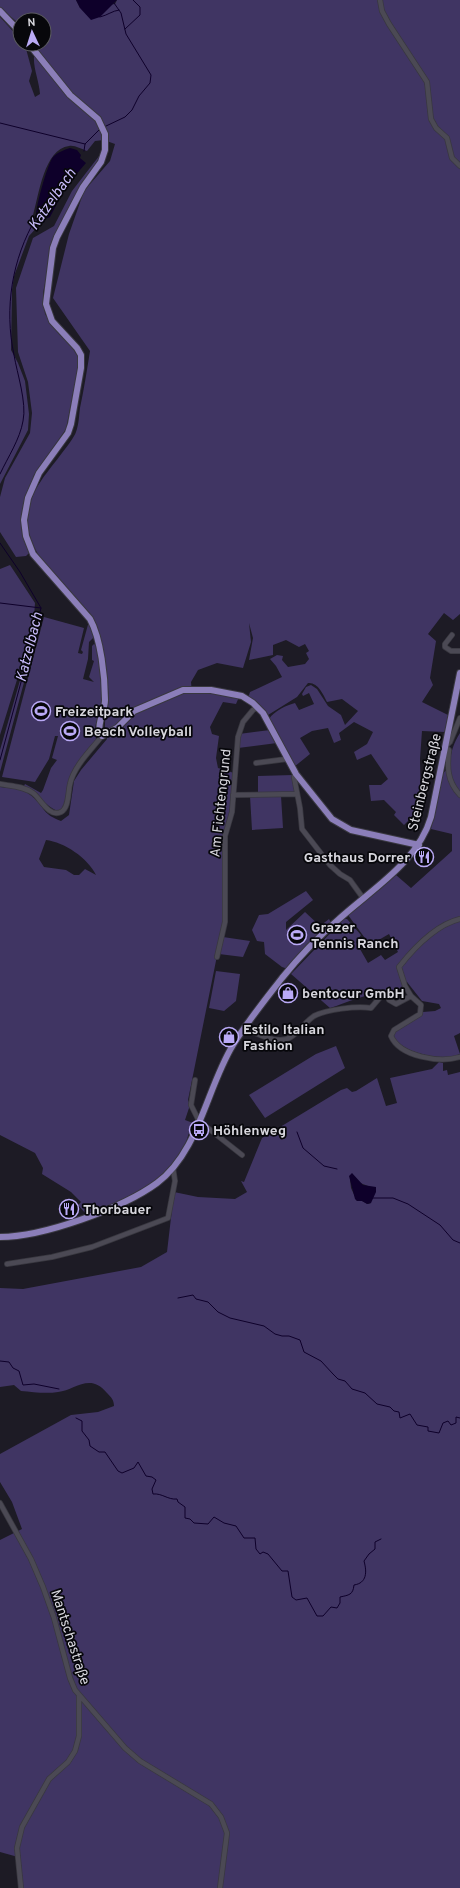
<svg xmlns="http://www.w3.org/2000/svg" width="460" height="1888" viewBox="0 0 460 1888" font-family="Overpass,sans-serif">
<style>
.green{fill:#403563;fill-rule:evenodd}
.water{fill:#0e002a}
.lines{fill:none;stroke-linecap:round;stroke-linejoin:round}
.stream{stroke:#0e002a;stroke-width:1}
.minor-casing{stroke:#393840;stroke-width:6}
.major-casing{stroke:#393840;stroke-width:8}
.minor{stroke:#4b4954;stroke-width:4.5}
.major{stroke:#8b7eb9;stroke-width:6}
.labels{text-anchor:middle;stroke-width:3.5;stroke-linejoin:round;paint-order:stroke}
.poi-label{font-size:14px;font-weight:bold;fill:#d7d6dd;stroke:#07070b;text-anchor:start}
.street-label{font-size:14px;fill:#d7d6dd;stroke:#07070b}
.water-label{font-size:15px;font-style:italic;fill:#c8bcfa;stroke:#07070b}
</style>
<rect width="100%" height="100%" fill="#1d1b25"/>
<!-- green -->
<path class="green" d="M0 0H76L80 8 115 4 117 0H460V614L453 620 444 613 428 634 436 641 430 678 433 685 422 702 448 715 445 732 422 731 420 759 421 808 404 825 394 815 396 812 384 800 371 801 369 785H381L388 779 371 754 357 760 354 752 367 744 373 732 354 722 339 733 341 740 334 743 328 728 312 731 300 738 310 754 294 767 269 719C274 711 287 705 295 703L299 710 314 704 309 693 303 696 302 694 306 687 311 685 317 689 328 706 341 715 345 725 358 711 342 699 327 702C323 694 318 682 308 683L297 697 268 715 248 698 250 692 282 677 276 666 270 659 277 655 283 656 282 660 288 667 305 664 309 659 306 653 309 651 305 644 299 647 286 640 273 645V655L249 660 253 638 249 623 251 642 243 668 217 663 198 670 191 682 192 693 210 692 239 697 236 704 223 702 210 727 212 734 219 736 216 758 218 768 234 773 230 815 225 831 224 921 188 1100 190 1105 185 1120 193 1123C187 1135 186 1149 177 1160 155 1188 119 1202 86 1214L78 1205 81 1202 71 1192 42 1174 43 1168 35 1153 0 1135V787C13 788 26 789 35 799 46 810 43 814 61 821L69 815 74 781 81 770 107 739C102 726 107 714 108 700 110 680 101 633 92 616 56 577 2 537 41 481 48 470 73 441 76 432 79 424 79 415 80 408 84 389 87 370 90 351L53 298 69 234 84 191 110 161 115 144 104 140 95 141 87 151C81 149 75 145 69 146 44 149 39 195 33 215L39 225 29 236 14 276 12 290 11 350 18 363 25 381 29 414 28 430 0 484V17L20 39V44L25 45 32 71 29 81 35 97 40 94C39 79 31 64 35 50L31 44H44V20H20V29L16 21 0 8ZM46 840C64 842 88 858 96 875L85 869 79 875H74L66 870 44 867 39 859Z
M103 151 55 236 43 293 45 314 58 333 72 347 77 355 79 364 66 429 34 475 22 510 21 528 29 553 26 556 16 557 0 532V497L5 478 30 433 32 413 28 382 18 352 16 288 33 238 54 226 72 191Z
M10 565 35 603 34 617 24 657 0 735V569Z
M44 617 84 628 78 653 82 654 83 652 81 650 89 621 94 637 89 642 88 659 83 679 94 682 89 677 94 661 92 660V646L94 644 97 646 103 701 95 727 96 740 76 767 65 804 60 811C52 812 35 792 24 786L25 784 41 793 43 790 51 768 57 760 52 758 58 736H55L49 759 35 782 2 777Z
M27 656 30 660 0 772V750Z
M270 730 277 743 238 748 239 734Z
M460 733V1033L454 1036 460 1054C455 1056 450 1058 445 1058 434 1058 383 1048 396 1030 403 1021 418 1022 423 1012L435 1011 441 1008 439 1004 422 1001 407 982 393 994C373 990 349 1002 330 1008L291 974 344 919H347L361 935 356 942 368 963 381 955 385 960 398 952 389 934 370 945 348 915 396 875 411 888 452 851V834L431 829 443 773 450 767C450 754 453 744 460 733Z
M293 775 295 792 258 794V776Z
M250 796H281L283 828 252 830Z
M306 891 313 900 286 922V930L305 912 320 926 329 919 331 923 288 969 282 967 265 954 264 942 257 941 252 930 259 915 268 914Z
M223 937 250 941 243 957 219 954Z
M216 971 240 974 236 1001 224 1011 209 1008Z
M336 1046 345 1068 265 1118 249 1095 316 1054Z
M439 1062 443 1063V1071L447 1070 448 1075 460 1072V1888H23L18 1857 0 1852V1540L22 1529 12 1502 0 1482V1454L71 1415 98 1412 114 1406C114 1400 111 1397 107 1393 90 1372 75 1390 58 1392 46 1394 33 1392 21 1391L14 1385 0 1387V1288L23 1289 141 1267 167 1252 174 1192 198 1197 235 1199 247 1192 241 1181 244 1182 262 1138 341 1090 347 1088 352 1092 356 1091 377 1078 386 1106 397 1103 390 1078 432 1069ZM350 1179 368 1186 371 1203 368 1204 362 1201H357L351 1188Z"/>
<!-- water -->
<path class="water" d="M76 0H117L100 17 91 20 80 8Z
M70 148 77 150 81 155 80 158 86 163 67 185 50 217 45 219 44 223H41C38 220 37 219 36 215 36 206 47 165 53 157 58 152 64 150 70 148Z
M352 1173 363 1185 376 1187V1192L371 1203 367 1204 362 1201H357L355 1199 349 1176Z"/>
<g class="lines">
<!-- stream -->
<path class="stream" d="M100 17C108 15 112 11 119 10
M125 29 140 15V7L133 0
M0 123 85 144
M104 127 125 117 132 110 139 96 150 83 151 75 126 34 121 13 114 3
M84 151 85 144 99 130
M0 474C8 457 20 439 23 421 27 403 17 373 14 355 4 308 12 259 36 218
M0 543 20 572 41 608 0 760
M0 603 41 608
M297 1132 303 1148 324 1166 337 1169
M372 1198H393L408 1204 440 1225 453 1240 460 1243
M178 1298 193 1295 196 1299 208 1302 218 1312 230 1318 264 1326 275 1334 282 1336H289L300 1340 304 1352 321 1361 333 1374 338 1379 345 1381 352 1389 365 1393 377 1404 390 1407 394 1411 399 1412 400 1418 410 1414 417 1425 428 1427V1431L439 1433 443 1423 448 1421 451 1425 456 1423V1417L460 1418
M0 1361 9 1362 13 1368 19 1371 23 1385 34 1384 59 1389
M76 1418 82 1421V1431L89 1440 90 1446 99 1452H105L118 1471 122 1473 134 1468 138 1462 146 1476 152 1477 156 1480 152 1489 153 1494C162 1493 168 1500 177 1499L178 1502 185 1507V1518L190 1519 194 1523 208 1524 214 1517 224 1523 236 1526 244 1538H255L256 1549 260 1554 263 1552 268 1554 282 1571H288L292 1597 296 1600 307 1598 317 1616H323L331 1607 337 1608 340 1603V1597C349 1595 353 1595 354 1585 367 1583 367 1572 364 1561L369 1554 375 1549V1542L381 1539"/>
<!-- minor casing -->
<g class="minor-casing">
<path id="minor" d="M380 0 382 11 389 24 427 82 431 119 436 128 447 138 452 158 460 166
M452 635 445 644V647L451 651H460
M460 718 450 742 445 747 449 750C447 767 447 781 460 795
M256 763 287 759
M296 774 294 777 300 808 302 829 330 865 340 874 350 880 363 898
M0 784C11 786 23 786 33 793 40 798 49 818 61 812 69 808 68 792 70 784 74 766 91 750 102 736
M233 795 297 794
M460 919C435 925 414 948 399 967L405 986 411 996 421 1005 420 1014 394 1030 391 1036C400 1057 440 1063 460 1057
M217 957 225 922V836L232 812 238 737 243 722 253 710 258 707
M245 1028C256 1034 279 1045 291 1037 300 1031 305 1022 314 1016 327 1009 357 1006 371 1008L382 995H387L389 1000 396 1004 411 996
M195 1080 191 1105 199 1121 242 1155
M7 1264 52 1257 92 1247 168 1218 175 1181 173 1168
M0 1503 31 1559 43 1587 54 1618 70 1678 75 1690 125 1748 140 1761 211 1804 221 1817 227 1833 220 1888
M21 1888 17 1848 22 1827 49 1779 68 1762 75 1751 79 1736V1695"/>
</g>
<!-- major casing -->
<g class="major-casing">
<path id="major" d="M0 11 20 32
M29 44 70 95 98 119 105 134V150L101 162 83 187 57 237 53 248 46 304 52 321 77 348 81 355V368L71 424 68 433 39 473 28 498 24 520 26 536 33 554 90 619C101 639 105 677 105 700 105 712 95 726 102 736L117 728 134 711 183 690H211L242 696 253 703 263 713 296 774 332 819 351 830 419 845
M0 1237C43 1237 123 1208 157 1183 199 1152 207 1087 233 1045 247 1022 265 1000 282 978 299 957 318 937 339 919 372 889 418 862 431 817L460 673"/>
</g>
<!-- minor -->
<use href="#minor" class="minor"/>
<!-- major -->
<use href="#major" class="major"/>
</g>
<!-- icons -->
<defs>
<g id="stadium-ring" transform="scale(1)"><circle r="9.5" fill="#07070b" stroke="#baaaf6" stroke-width="1.5"/><path d="M0-5a6.5 5 0 1 0 0 10a6.5 5 0 1 0 0-10ZM-3.5-1.8h7v3.6h-7Z" fill="#baaaf6"/></g>
<g id="restaurant-ring" transform="scale(1)"><circle r="9.5" fill="#07070b" stroke="#baaaf6" stroke-width="1.5"/><path d="M-5-6h1v4h1v-4h1v4h1v-4h1v5L-1.5 .5V6h-2V.5L-5-1ZM5-6V6H3V1.5H1.5Q1.5-4 5-6Z" fill="#baaaf6"/></g>
<g id="shop-ring" transform="scale(1)"><circle r="9.5" fill="#07070b" stroke="#baaaf6" stroke-width="1.5"/><path d="M-5-2.5h2.3a2.7 3.5 0 0 1 5.4 0H5L5.5 6h-11ZM-1.5-2.5h3a1.5 2.3 0 0 0-3 0Z" fill="#baaaf6"/></g>
<g id="bus-ring" transform="scale(1)"><circle r="9.5" fill="#07070b" stroke="#baaaf6" stroke-width="1.5"/><path d="M-5-6H5V4H4V6H2V4H-2V6H-4V4H-5ZM-3.5-4V0h7V-4ZM-3.5 1.2v1.5H-2V1.2ZM2 1.2v1.5H3.5V1.2Z" fill="#baaaf6"/></g>
</defs>
<g fill-rule="evenodd">
<use href="#stadium-ring" x="41" y="711"/>
<use href="#stadium-ring" x="70" y="731"/>
<use href="#restaurant-ring" x="424" y="857"/>
<use href="#stadium-ring" x="297" y="935"/>
<use href="#shop-ring" x="288" y="993"/>
<use href="#shop-ring" x="229" y="1037"/>
<use href="#bus-ring" x="199" y="1130"/>
<use href="#restaurant-ring" x="69" y="1209"/>
</g>
<g class="labels">
<!-- poi labels -->
<g class="poi-label">
<text x="55" y="716">Freizeitpark</text>
<text x="84" y="736">Beach Volleyball</text>
<text x="410" y="862" text-anchor="end">Gasthaus Dorrer</text>
<text x="311" y="932">Grazer<tspan x="311" dy="16">Tennis Ranch</tspan></text>
<text x="302" y="998">bentocur GmbH</text>
<text x="243" y="1034">Estilo Italian<tspan x="243" dy="16">Fashion</tspan></text>
<text x="213" y="1135">Höhlenweg</text>
<text x="83" y="1214">Thorbauer</text>
</g>
<!-- street labels -->
<g class="street-label">
<text transform="translate(424 782) rotate(-76)" y="5">Steinbergstraße</text>
<text transform="translate(220 803) rotate(-84)" y="5">Am Fichtengrund</text>
<text transform="translate(71 1637) rotate(72)" y="5">Mantschastraße</text>
</g>
<!-- water labels -->
<g class="water-label">
<text transform="translate(52 199) rotate(-55)" y="5">Katzelbach</text>
<text transform="translate(29 647) rotate(-76)" y="5">Katzelbach</text>
</g>
</g>
<!-- north arrow -->
<g transform="translate(32 32) rotate(356)"><circle r="19" fill="#07070b" stroke="#5a5a5f"/>
<path d="M0-3L7 15L0 10L-7 15Z" fill="#baaaf6"/>
<text y="-6" font-size="11" font-weight="bold" text-anchor="middle" fill="#d7d6dd">N</text>
</g>
</svg>
